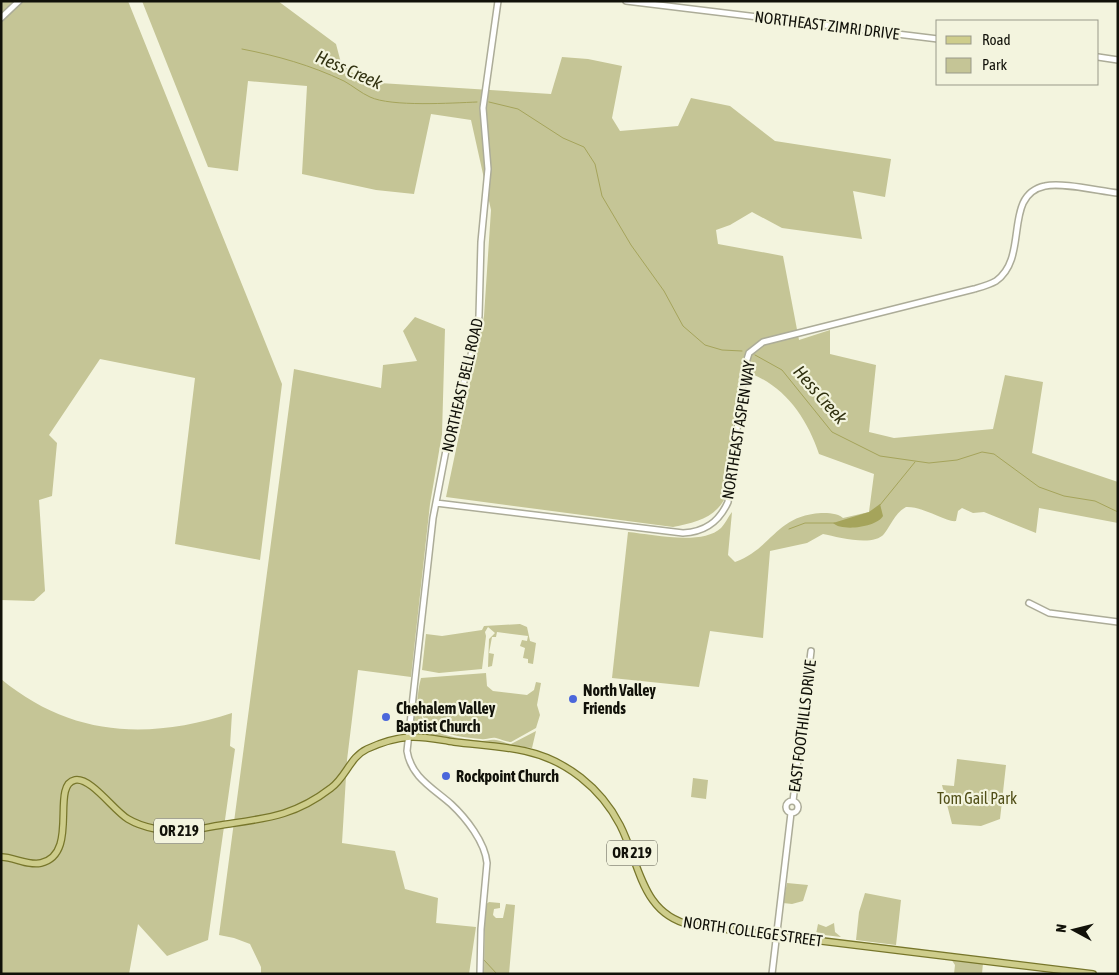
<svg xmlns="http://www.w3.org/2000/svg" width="1119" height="975" viewBox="0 0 1119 975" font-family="'Asap Condensed',sans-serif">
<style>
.green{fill:#c5c596}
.water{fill:#a5a45b}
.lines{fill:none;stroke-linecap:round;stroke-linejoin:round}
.stream{stroke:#a5a45b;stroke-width:1}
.secondary-casing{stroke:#acac98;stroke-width:8}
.primary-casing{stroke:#77762b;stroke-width:8}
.secondary{stroke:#fff;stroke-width:5}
.primary{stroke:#cecd8b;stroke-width:5.5}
.poi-dot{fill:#4b67db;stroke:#f3f4de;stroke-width:2}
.labels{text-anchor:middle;stroke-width:4.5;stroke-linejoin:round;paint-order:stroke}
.shield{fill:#f3f4de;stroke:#555549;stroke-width:1}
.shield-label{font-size:15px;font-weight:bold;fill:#111109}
.street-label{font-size:16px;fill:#111109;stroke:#f3f4de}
.poi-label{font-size:16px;font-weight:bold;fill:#111109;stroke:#f3f4de;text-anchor:start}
.park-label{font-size:16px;fill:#514f18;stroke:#f3f4de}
.water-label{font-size:18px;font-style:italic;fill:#313110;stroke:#f3f4de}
</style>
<rect width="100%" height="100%" fill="#f3f4de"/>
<!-- green -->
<path class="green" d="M1 1H128L282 384 260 560 175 544 195 378 100 359 49 435 57 443 52 496 39 500 45 591 34 601 1 600Z
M142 1H278L336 44 341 63 364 82 551 94 562 57 588 59 622 66 612 118 620 131 678 126 691 98 730 106 775 141 891 159 885 197 853 191 862 239 782 228 752 212 730 225 716 230 718 244 783 256 799 340 830 330V354L876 365 869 432 894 438 993 429 1005 375 1043 382 1032 453 1118 482V523L1039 508 1036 533 984 512 973 513 962 508 958 511 956 521C947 523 923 506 906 507 895 513 891 525 884 534 873 547 838 537 823 534L807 543 770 551 763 638 710 631 699 687 612 678 628 532C651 534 702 546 721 528 725 524 728 517 732 512L728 555 735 562C773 548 775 516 821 513 829 513 837 513 843 518L869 512 874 474 819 454C806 415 781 381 740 370L724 500C713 519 693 523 673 527L446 497 484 316 491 210 471 120 431 114 414 194 376 190 302 174 307 86 248 81 238 171 208 167Z
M415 317 445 329 442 434 430 504 411 677 358 670 347 760 342 843 395 851 405 889 438 898 436 923 476 927 469 974H261V967L250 944 234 938 219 935 294 369 381 388 383 365 417 361 403 331Z
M520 624 527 627 530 641 536 643 533 664 528 663V659L523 658 525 648 520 646 522 640 527 641 528 636 497 632 496 637H492L489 653 494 654 492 666 488 667 489 639 495 633 488 627 485 632 486 636 482 669 439 673 422 670 426 634 442 636 482 630 484 626Z
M486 673 487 686 493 691 527 695 534 690 536 682 541 683 537 705 540 715 536 728 511 742C506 742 501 739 496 738 491 737 486 740 481 739 443 736 407 727 421 678Z
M1 679C71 737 149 740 232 713L230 746 235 749 208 940 167 956 138 924 129 974H1Z
M418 679C413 731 435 736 481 741 486 741 491 739 496 740 501 741 506 743 511 744L536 731 532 748 414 733 412 728Z
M957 759 1006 765 1000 819 981 826 952 824 942 785 954 786Z
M693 778 708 780 706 799 691 797Z
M787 883 808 885 803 901 792 904 783 903Z
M865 893 901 900 896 945 856 940 859 912Z
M489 902 500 903V908L494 909 493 915 496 918H503L506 904 515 905 509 974H484L485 905Z
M834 923 835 932 841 937 816 934 818 924 826 927Z
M951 959 983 963 982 974H954L955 965Z"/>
<!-- water -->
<path class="water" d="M880 504 883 516C877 527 842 532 833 523L869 512Z"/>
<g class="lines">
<!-- stream -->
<path class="stream" d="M242 49C278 56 310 65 344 81 353 86 361 93 370 97 391 107 452 103 477 102
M489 102 518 109 563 138 584 147 595 164 602 196 631 245 664 291 683 326 705 345 722 350 742 351
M755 355 782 370 832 432 880 456 929 463 957 460 982 452 994 454 1039 487 1064 496 1095 501 1118 512
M880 505 915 462
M789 529 805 523H835
M484 960 497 974"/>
<!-- secondary casing -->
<g class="secondary-casing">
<path id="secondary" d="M626 1 938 39
M1 18 19 1
M1098 57 1118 60
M436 503 683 533C705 532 719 522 728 502L745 366 749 353 763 342 974 289C981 287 989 285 996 281 1030 257 1002 195 1045 186 1062 182 1099 191 1118 193
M1029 603 1049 613 1118 622
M793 801 811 651
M786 807a6 6 0 1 1 12 0a6 6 0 1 1-12 0Z
M480 974 481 929 487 863C485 842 466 818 451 804 433 788 411 777 407 751L433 518 447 445 475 340 479 316 481 242 488 169 483 108 498 1
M772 974 791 813"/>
</g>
<!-- primary casing -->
<g class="primary-casing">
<path id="primary" d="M1 857C14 857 28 866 41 863 80 854 50 785 75 780 91 777 114 811 128 819 143 828 166 832 184 831 198 830 213 826 228 824 269 818 296 815 331 788 346 777 350 757 367 749 380 743 395 738 410 737 424 736 440 740 454 742 478 745 502 746 525 751 566 760 601 788 620 825 640 864 641 914 691 925L1093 974"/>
</g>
<!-- secondary -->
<use href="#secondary" class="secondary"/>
<!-- primary -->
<use href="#primary" class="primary"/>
</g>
<!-- markers -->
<g class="poi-dot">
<circle cx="573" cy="699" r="5"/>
<circle cx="386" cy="717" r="5"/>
<circle cx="446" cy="776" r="5"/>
</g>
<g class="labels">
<!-- shield labels -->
<g class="shield">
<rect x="154" y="818.5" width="50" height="25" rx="4"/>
<rect x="607" y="840.5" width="50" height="25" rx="4"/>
</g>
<g class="shield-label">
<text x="179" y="836">OR 219</text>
<text x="632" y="858">OR 219</text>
</g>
<!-- street labels -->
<g class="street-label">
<text transform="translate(827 25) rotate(7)" y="6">NORTHEAST ZIMRI DRIVE</text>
<text transform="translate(462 385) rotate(-77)" y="6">NORTHEAST BELL ROAD</text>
<text transform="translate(738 430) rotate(-81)" y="6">NORTHEAST ASPEN WAY</text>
<text transform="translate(802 726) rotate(-83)" y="6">EAST FOOTHILLS DRIVE</text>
<text transform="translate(753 931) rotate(8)" y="6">NORTH COLLEGE STREET</text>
</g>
<!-- poi labels -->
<g class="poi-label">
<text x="583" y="696">North Valley<tspan x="583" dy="18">Friends</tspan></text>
<text x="396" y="714">Chehalem Valley<tspan x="396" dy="18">Baptist Church</tspan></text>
<text x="456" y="782">Rockpoint Church</text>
</g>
<!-- park labels -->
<g class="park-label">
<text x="977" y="804">Tom Gail Park</text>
</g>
<!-- water labels -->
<g class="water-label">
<text transform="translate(349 70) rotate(24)" y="6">Hess Creek</text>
<text transform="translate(820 395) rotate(49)" y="6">Hess Creek</text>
</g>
</g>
<!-- border -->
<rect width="1119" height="975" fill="none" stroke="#111109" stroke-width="5"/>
<!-- legend -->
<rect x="936" y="20" width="162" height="65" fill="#f3f4de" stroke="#999989"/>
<rect x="946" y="36" width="25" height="8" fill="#cecd8b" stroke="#999989"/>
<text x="982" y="45" font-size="15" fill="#111109">Road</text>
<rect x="946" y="58" width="25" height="15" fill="#c5c596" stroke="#999989"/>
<text x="982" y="70" font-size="15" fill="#111109">Park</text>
<!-- north arrow -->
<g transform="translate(1074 930) rotate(277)" stroke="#f3f4de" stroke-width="4" paint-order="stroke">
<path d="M0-4L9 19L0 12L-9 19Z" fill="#111109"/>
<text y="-8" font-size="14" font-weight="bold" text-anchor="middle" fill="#111109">N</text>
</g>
</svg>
